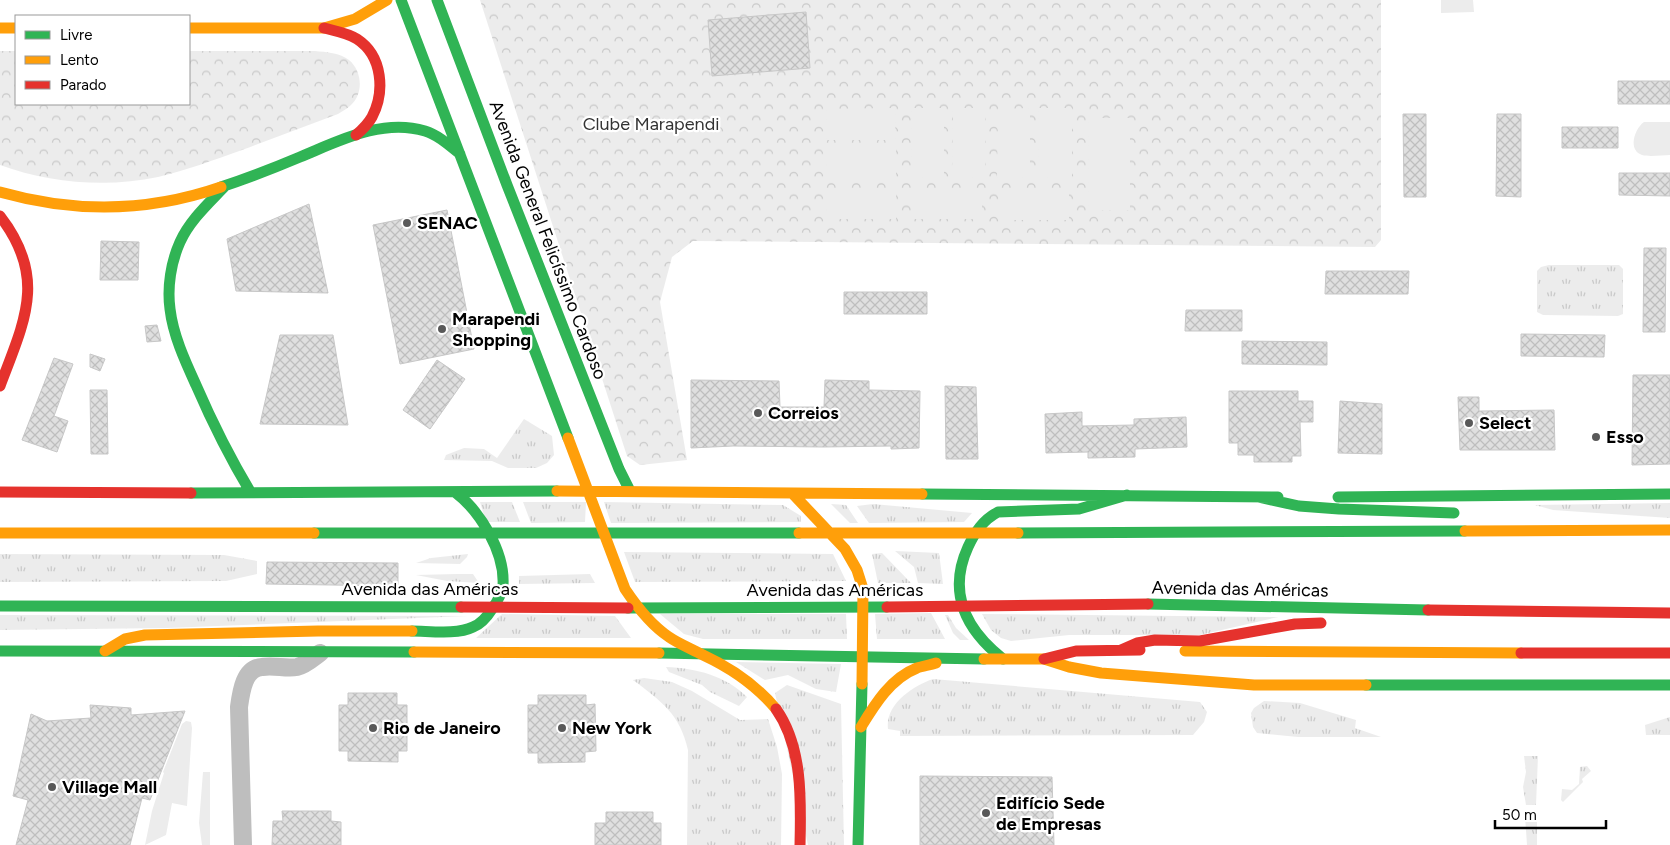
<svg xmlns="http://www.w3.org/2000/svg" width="1670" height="845" viewBox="0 0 1670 845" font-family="Figtree,sans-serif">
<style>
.grass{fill:url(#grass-tufts)}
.park{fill:url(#park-crowns)}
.garden{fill:#ececec}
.building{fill:url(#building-cross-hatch);stroke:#c7c7c7}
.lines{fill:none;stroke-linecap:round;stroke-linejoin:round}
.street{stroke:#bebebe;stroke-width:18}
.fast{stroke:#30b455;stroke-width:11}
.slow{stroke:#ff9f0a;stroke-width:11}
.jam{stroke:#e5322d;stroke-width:11}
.poi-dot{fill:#595959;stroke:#fff;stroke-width:2}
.labels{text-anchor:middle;stroke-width:4.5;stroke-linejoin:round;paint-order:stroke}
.park-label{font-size:18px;fill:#333;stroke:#fff}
.poi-label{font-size:18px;font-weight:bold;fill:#000;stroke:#fff;text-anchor:start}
.street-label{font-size:18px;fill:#000;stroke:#fff}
</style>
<defs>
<pattern id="grass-tufts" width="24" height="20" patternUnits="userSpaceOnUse" patternTransform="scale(1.25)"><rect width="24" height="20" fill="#ececec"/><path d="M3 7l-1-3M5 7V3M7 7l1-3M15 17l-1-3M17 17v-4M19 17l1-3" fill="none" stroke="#c9c9c9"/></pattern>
<pattern id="park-crowns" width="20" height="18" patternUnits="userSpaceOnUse" patternTransform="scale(1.25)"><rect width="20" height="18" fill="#ececec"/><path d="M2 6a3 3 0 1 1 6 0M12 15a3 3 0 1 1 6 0" fill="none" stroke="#c9c9c9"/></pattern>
<pattern id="building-cross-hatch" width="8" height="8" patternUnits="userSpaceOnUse" patternTransform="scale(1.25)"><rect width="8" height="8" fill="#dfdfdf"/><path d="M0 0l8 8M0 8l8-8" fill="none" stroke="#bebebe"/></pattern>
</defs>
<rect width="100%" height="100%" fill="#fff"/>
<!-- grass -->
<path class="grass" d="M1549 265H1619L1623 269V314L1618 316 1543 315 1537 312V271L1541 267Z
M524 419 552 436 554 455 547 463 536 468H508L492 461 444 460 446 455 464 448 484 449 497 458Z
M480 502H512L520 522H486Z
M523 502H586L585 522 531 523Z
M604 502 783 505 801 516V522L611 523Z
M1670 503V518L1553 510 1535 505Z
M831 504 846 505 858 523H850Z
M873 504 972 513 964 522 869 523 857 506Z
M895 551 939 553 943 584 918 583 914 567Z
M624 552 833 554 846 581 635 582Z
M882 553 911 583H878L872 554Z
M0 554 224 555 257 561V574L226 581 0 582Z
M468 554 467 557 460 564 416 563 431 558Z
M457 574H473L479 583 447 581 416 575Z
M590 574 595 583 519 584V576Z
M931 613 945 639H877L875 614Z
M502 614 615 616 631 638H476Z
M660 614H846L847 639H703L684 634Z
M982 614 1278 617 1200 635H1069L1011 641 1001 638 991 630Z
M0 615 468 616 167 628 0 630Z
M945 615H948L956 628 969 640H960L953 633Z
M736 662 841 664 836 692 816 689 788 675 765 680Z
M666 667C696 668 726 676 747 697L739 706 710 692 702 685 669 672Z
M644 678 672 682 692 691 740 720 768 719 777 747 782 774 781 845H687L688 750C680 714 661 701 633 680Z
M933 679 1200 702 1207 712 1204 722 1193 735 900 736V731L888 729C885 704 913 686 933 679Z
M787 685 841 704 844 845H808L775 693Z
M1264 701 1300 703 1356 720 1355 728 1381 737H1298L1257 733 1253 727 1251 713 1254 708Z
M1670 717V735H1646L1645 725Z
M1524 756H1538L1536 805H1526L1523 787 1526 772Z
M1587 766 1591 771 1582 779 1583 782 1563 802 1561 800 1562 789 1572 790 1579 784 1580 767Z
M1537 812V845H1527L1525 816 1528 813Z"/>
<!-- park -->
<path class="park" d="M480 0H1381V240L1375 247 693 241 672 257 660 302 687 460 640 465 627 456Z
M0 51H16V104H189V51H315C326 52 340 53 349 60 362 71 364 93 351 105 347 109 342 111 338 114 306 126 274 138 242 150 214 160 187 170 158 177 107 188 49 183 0 165Z"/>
<!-- garden -->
<path class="garden" d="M1441 0H1473L1474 12 1441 13Z
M896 108 895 140H827L826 109Z
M912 108H944V177H911Z
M953 108H985V177H952Z
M1030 108V177H997L998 109Z
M1039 108H1072V177H1038Z
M1088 118H1130V210H1089Z
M1644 122H1670V155C1662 155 1650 157 1642 155 1627 150 1635 128 1644 122Z
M827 148H896V179H827Z
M827 188H896V219H827Z
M913 188H982V219H913Z
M1000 189H1069V220H1000Z
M186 721 191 722 192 728 187 806 172 803 166 835 145 845 152 811 164 773 163 772 182 724Z
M203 772H210V845H202L199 823Z"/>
<!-- building -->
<path class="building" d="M806 12 810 68 712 76 708 20Z
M1618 81H1670V104H1618Z
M1403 114H1426V197H1404Z
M1497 114H1521V197L1496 196Z
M1562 127H1618V148H1562Z
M1619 173H1670V196L1619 195Z
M309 204 328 293 236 291 227 239Z
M447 210 474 349 400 364 373 225Z
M101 241 139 242 138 280H100Z
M1644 248H1666L1665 332H1643Z
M1326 271H1409L1408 294H1325Z
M844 292H927V314H844Z
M1186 310H1242V331H1185Z
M157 325 161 341 147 342 145 326Z
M1521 334 1605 335 1604 357 1521 356Z
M280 335H333L348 425 260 424Z
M1242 341 1327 342V365L1242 364Z
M90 354 105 359 100 371 90 367Z
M54 358 73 364 54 416 68 421 57 452 22 440Z
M437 360 465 379 430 429 403 410Z
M1633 375H1670V464L1632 465Z
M691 380 779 381 780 407H824L825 380 869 381V390L920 391 919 448 891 449V446L823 447 733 446 691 448Z
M945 386 976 387 978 459H946Z
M90 390H107L108 454H91Z
M1229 391H1298V401H1313V422H1300L1301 456H1292V462H1254V455H1238V443H1229Z
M1458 397H1479V411L1554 410 1555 450H1460Z
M1340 401 1382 404V454L1338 453Z
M1082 412V426L1134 425V419L1186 417 1187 447 1135 449V457L1088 458V452L1046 453 1045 414Z
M267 562 398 563V586L266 584Z
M348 693H397V705H407V751H398V762L348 761V751H339V705H348Z
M538 695H586V705L595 704 596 751 585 752V762L538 763V753H528V705H538Z
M90 705 131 708V715L185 711 150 800 142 798 130 845H16L28 800 13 796 31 714 47 721 91 718Z
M920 776 1052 777 1054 845H920Z
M282 811H331V821L341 822V845H272L273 821H283Z
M606 812H653V823H661V845H595V823H606Z"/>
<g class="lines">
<!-- street -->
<path class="street" d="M243 845 239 707C241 692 244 668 262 667 274 665 286 669 297 667 306 665 313 658 320 653"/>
<!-- fast -->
<path class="fast" d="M401 0 568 438
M437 0 507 185 619 469 630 491
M225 186C209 203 190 220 180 242 171 262 167 287 170 309 173 335 185 361 196 385 212 422 230 458 251 493
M221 187C248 178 274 168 300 157 339 141 382 118 425 131 438 135 449 145 460 154
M191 493 557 491
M922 494 1278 497
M1258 497 1299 506 1339 509 1454 513
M1338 497 1670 494
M314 533H799
M1018 533 1465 531
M1148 604 1428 610
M0 606 461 607
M628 608 887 607
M412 631C429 631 457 635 473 627 481 624 487 617 492 609 497 602 502 594 503 585 505 552 480 511 455 492
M0 651 414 652
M659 653 984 659
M1003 659C966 630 947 593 968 547 975 532 983 520 998 512L1079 509 1127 495
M1366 685H1670
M858 845 862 684"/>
<!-- slow -->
<path class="slow" d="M0 28H16
M189 28H324L355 19 387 0
M0 192C74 213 149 212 221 187
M568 438 625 589C637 607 651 625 669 637 679 644 692 649 703 655 731 668 756 685 776 709
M557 491 922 494
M792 493 845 549 857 570 863 589 862 684
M1465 531 1670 530
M0 533H314
M799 533H1018
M105 651 125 639 145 635 318 631H412
M1185 651 1521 653
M414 652 659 653
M984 659H1044L1069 667 1101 673 1254 685H1366
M861 727C875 704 891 678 917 668 923 666 930 665 936 663"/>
<!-- jam -->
<path class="jam" d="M324 28C335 31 348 33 357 39 383 56 385 92 372 117 368 124 362 130 356 135
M0 216C48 278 24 322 0 386
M0 492 191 493
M461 607 628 608
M887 607 1148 604
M1428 610 1670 613
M1121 650 1137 643 1155 640 1200 641 1295 624 1321 623
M1521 653H1670
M1044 659 1076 651 1140 650
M776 709C803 747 801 801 800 845"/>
</g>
<!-- markers -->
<g class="poi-dot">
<circle cx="407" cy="223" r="5"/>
<circle cx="442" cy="329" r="5"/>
<circle cx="758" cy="413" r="5"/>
<circle cx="1469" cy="423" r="5"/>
<circle cx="1596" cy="437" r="5"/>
<circle cx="373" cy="728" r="5"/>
<circle cx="562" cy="728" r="5"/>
<circle cx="52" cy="787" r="5"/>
<circle cx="986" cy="813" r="5"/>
</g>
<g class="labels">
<!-- park labels -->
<g class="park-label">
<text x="651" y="130">Clube Marapendi</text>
</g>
<!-- poi labels -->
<g class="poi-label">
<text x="417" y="229">SENAC</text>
<text x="452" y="325">Marapendi<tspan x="452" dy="21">Shopping</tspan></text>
<text x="768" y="419">Correios</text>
<text x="1479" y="429">Select</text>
<text x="1606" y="443">Esso</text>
<text x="383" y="734">Rio de Janeiro</text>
<text x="572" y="734">New York</text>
<text x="62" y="793">Village Mall</text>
<text x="996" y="809">Edifício Sede<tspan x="996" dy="21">de Empresas</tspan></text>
</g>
<!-- street labels -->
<g class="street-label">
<text transform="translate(548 240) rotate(69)" y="6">Avenida General Felicíssimo Cardoso</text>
<text x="430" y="595">Avenida das Américas</text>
<text transform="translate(1240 589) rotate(1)" y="6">Avenida das Américas</text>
<text x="835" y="596">Avenida das Américas</text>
</g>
</g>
<!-- legend -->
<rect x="15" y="15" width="175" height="90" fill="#ffffff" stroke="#999999"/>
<rect x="25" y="31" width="25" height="8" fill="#30b455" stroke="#999999"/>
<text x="60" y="40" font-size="15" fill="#000000">Livre</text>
<rect x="25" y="56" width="25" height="8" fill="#ff9f0a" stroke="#999999"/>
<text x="60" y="65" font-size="15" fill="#000000">Lento</text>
<rect x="25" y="81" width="25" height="8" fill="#e5322d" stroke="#999999"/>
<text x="60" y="90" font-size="15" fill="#000000">Parado</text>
<!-- scale -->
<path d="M1495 820v8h111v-8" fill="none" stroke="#000000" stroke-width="2.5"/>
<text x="1502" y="820" font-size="15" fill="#000000" stroke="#ffffff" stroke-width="4" paint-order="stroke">50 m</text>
</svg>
